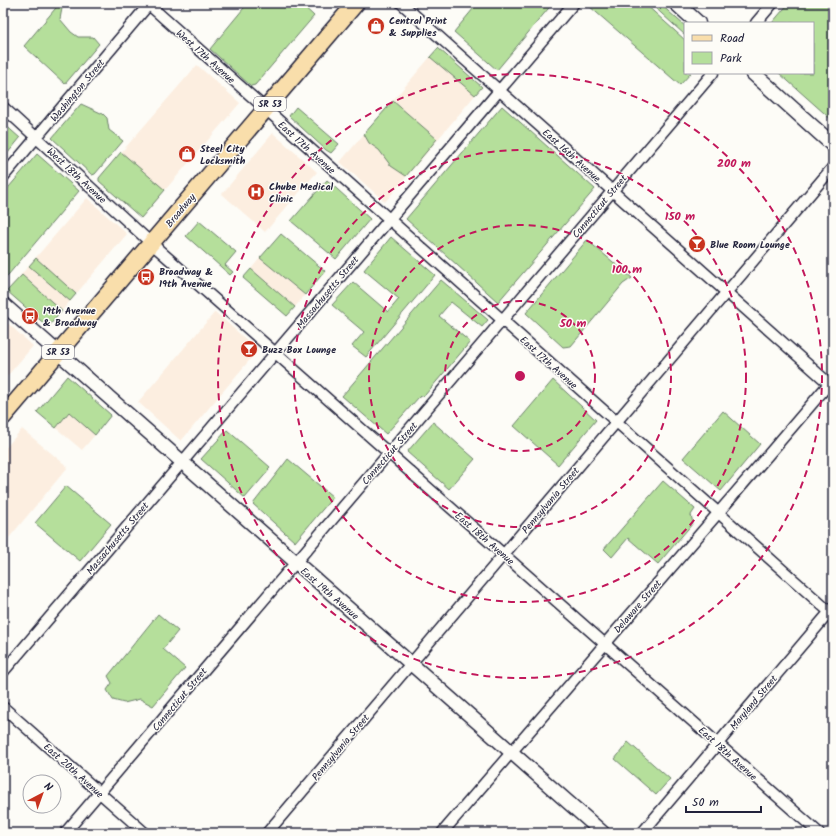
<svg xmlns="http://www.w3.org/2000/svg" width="836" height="836" viewBox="0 0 836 836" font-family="Kalam,sans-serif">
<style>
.built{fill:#fceee0}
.green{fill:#b5df9b;stroke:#6c806b}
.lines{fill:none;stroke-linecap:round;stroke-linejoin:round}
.minor-casing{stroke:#22223b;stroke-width:13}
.tertiary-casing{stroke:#22223b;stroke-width:16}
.secondary-casing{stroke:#22223b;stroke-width:17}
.primary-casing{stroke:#22223b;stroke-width:19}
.minor{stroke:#fdfcf7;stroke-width:10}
.tertiary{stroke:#fdfcf7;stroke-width:13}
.secondary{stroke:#fdfcf7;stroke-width:14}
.primary{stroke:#f9deab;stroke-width:16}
.ring{fill:none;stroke:#c2185b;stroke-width:2;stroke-dasharray:7 5}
.labels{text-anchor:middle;stroke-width:3;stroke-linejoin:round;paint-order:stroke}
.shield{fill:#fdfcf7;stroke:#646373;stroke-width:1}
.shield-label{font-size:9px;font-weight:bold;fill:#22223b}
.poi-label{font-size:10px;font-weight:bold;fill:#22223b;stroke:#fdfcf7;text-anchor:start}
.street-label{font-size:10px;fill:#22223b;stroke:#fdfcf7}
.centre{fill:#c2185b;stroke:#fdfcf7;stroke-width:2}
.ring-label{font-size:12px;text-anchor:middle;font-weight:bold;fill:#c2185b;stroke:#fdfcf7;stroke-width:3;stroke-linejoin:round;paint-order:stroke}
</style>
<rect width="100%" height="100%" fill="#fdfcf7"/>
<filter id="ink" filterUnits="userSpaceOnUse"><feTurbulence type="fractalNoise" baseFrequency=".025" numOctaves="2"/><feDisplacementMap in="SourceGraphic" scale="8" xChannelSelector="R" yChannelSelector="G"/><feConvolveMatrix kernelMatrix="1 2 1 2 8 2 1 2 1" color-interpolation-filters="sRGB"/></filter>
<g filter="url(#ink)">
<!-- built -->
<path class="built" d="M438 48 482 87 385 202 340 162Z
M197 65 240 103 141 218 99 181V178Z
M273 133 317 172 265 232 222 194Z
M87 198 127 234 48 327 7 291Z
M260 258 305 295 295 307 251 269Z
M215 312 258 350 181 441 138 402Z
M3 319 33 346 3 381Z
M69 412 95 435 82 450 56 428Z
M22 429 68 467 3 545V451Z"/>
<!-- green -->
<path class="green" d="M60 3H63L60 19 71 32 78 37H93L99 44 65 84 24 46Z
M248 3H300L314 16 255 85 251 86 210 49Z
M478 3H553L497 70 454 32Z
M591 3H644L685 40V73H691L680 85 589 6Z
M650 3H659L685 26V35Z
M789 3H833V121L779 73H813V23H772Z
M438 48 482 87 475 95 430 57Z
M393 101 437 139 406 176 391 166 379 150 369 143 364 134Z
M81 104 103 114 107 118 109 130 123 141 95 174 92 175 52 138Z
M502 106 595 189 498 302 406 219Z
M296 107 339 144 331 153 326 150 289 116Z
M3 123 20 138 3 159Z
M121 152 165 190 141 218 99 181V178Z
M37 154 79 191 3 281V194Z
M327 180 370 219 336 259 291 221Z
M199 221 236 252 225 265 233 272 230 275 186 236Z
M281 234 325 271 305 295 260 258Z
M391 237 435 275 366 357 352 346 364 332 332 305 353 282 388 312 399 299 364 270Z
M587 240 632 278 623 284 571 346 563 347 526 313Z
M36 258 76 294 70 301 29 266Z
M251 269 295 307 287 316 243 278Z
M22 275 62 311 48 327 7 291Z
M441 280 488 320 482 327 451 302 439 316 470 342 425 395 419 397 386 434 342 396Z
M67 376 111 415 95 435 69 412 56 428 37 412Z
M553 380 596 420 558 465 514 426Z
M723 411 760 444 721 491 683 458Z
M433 422 475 459 449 489 407 452Z
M227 430 270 467 268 469 269 470 245 498 201 459Z
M288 459 333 497 295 542 253 504Z
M663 481 695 509 691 515 693 523 658 564 628 538 612 557 604 549Z
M66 486 111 524 80 561 35 523Z
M158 614 178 631 163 649 185 668 153 706 140 699 124 703 113 700 107 690 112 683 108 676Z
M628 742 670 779 656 795 615 759Z"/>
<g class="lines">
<!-- minor casing -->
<g class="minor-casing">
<path id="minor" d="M147 3 833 615
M401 3 833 387
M756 23 773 3
M3 107 151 243 819 833
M3 177 150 3
M3 672 574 3
M3 707 145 833
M65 833 713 73
M267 833 833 167
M442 833C572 681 704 531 833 379
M642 833 833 608"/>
</g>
<!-- tertiary casing -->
<g class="tertiary-casing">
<path id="tertiary" d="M3 304 603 833"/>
</g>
<!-- secondary casing -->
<g class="secondary-casing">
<path id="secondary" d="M676 3 698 23
M753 73 833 145"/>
</g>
<!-- primary casing -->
<g class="primary-casing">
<path id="primary" d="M3 417 356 3"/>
</g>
<!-- minor -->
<use href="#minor" class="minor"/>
<!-- tertiary -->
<use href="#tertiary" class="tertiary"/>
<!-- secondary -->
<use href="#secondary" class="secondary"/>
<!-- primary -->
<use href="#primary" class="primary"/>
</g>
</g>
<!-- distance rings -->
<g class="ring">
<circle cx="520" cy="376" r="75"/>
<circle cx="520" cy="376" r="151"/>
<circle cx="520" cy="376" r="226"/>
<circle cx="520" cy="376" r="302"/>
</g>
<!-- icons -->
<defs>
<g id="shop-disc" transform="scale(0.9)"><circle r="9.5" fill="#c8321e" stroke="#fdfcf7"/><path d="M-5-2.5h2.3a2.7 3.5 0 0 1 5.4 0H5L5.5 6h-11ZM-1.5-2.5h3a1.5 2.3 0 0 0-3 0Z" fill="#fff"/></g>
<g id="hospital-disc" transform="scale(0.9)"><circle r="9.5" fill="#c8321e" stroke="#fdfcf7"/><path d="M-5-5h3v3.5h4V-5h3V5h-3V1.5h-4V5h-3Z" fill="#fff"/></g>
<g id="bar-disc" transform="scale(0.9)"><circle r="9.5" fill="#c8321e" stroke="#fdfcf7"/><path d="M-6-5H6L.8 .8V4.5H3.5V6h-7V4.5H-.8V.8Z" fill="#fff"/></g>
<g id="bus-disc" transform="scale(0.9)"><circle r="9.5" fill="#c8321e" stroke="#fdfcf7"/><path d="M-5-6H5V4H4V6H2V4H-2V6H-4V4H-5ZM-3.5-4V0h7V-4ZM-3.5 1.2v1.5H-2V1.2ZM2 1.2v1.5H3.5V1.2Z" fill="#fff"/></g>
</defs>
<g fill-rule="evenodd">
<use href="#shop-disc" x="376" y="26"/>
<use href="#shop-disc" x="187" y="154"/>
<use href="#hospital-disc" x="256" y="192"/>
<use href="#bar-disc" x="697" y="244"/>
<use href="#bus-disc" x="146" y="277"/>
<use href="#bus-disc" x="30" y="316"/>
<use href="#bar-disc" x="249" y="349"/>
</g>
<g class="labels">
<!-- shield labels -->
<g class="shield">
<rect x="254" y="97" width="32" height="14" rx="3"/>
<rect x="42" y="345" width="32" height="14" rx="3"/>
</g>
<g class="shield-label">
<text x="270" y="107">SR 53</text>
<text x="58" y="355">SR 53</text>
</g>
<!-- poi labels -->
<g class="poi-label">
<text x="389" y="24">Central Print<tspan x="389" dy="12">&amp; Supplies</tspan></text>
<text x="200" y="152">Steel City<tspan x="200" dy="12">Locksmith</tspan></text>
<text x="269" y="190">Chube Medical<tspan x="269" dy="12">Clinic</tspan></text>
<text x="710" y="248">Blue Room Lounge</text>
<text x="159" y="275">Broadway &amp;<tspan x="159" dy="12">19th Avenue</tspan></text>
<text x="43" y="314">19th Avenue<tspan x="43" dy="12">&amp; Broadway</tspan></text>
<text x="262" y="353">Buzz Box Lounge</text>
</g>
<!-- street labels -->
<g class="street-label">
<text transform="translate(206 56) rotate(42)" y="4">West 17th Avenue</text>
<text transform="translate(77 90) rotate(-50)" y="4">Washington Street</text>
<text transform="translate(307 147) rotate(42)" y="4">East 17th Avenue</text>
<text transform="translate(572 155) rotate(42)" y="4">East 16th Avenue</text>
<text transform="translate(77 175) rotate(43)" y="4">West 18th Avenue</text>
<text transform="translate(599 206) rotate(-50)" y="4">Connecticut Street</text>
<text transform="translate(180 210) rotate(-50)" y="4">Broadway</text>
<text transform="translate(327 292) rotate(-50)" y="4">Massachusetts Street</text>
<text transform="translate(549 362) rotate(42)" y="4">East 17th Avenue</text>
<text transform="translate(389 453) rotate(-49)" y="4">Connecticut Street</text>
<text transform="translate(550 500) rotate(-50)" y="4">Pennsylvania Street</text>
<text transform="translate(117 538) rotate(-50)" y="4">Massachusetts Street</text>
<text transform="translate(485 538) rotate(41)" y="4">East 18th Avenue</text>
<text transform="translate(330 593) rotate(41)" y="4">East 19th Avenue</text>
<text transform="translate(637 606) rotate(-49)" y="4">Delaware Street</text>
<text transform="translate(179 699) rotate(-50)" y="4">Connecticut Street</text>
<text transform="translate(753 702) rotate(-50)" y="4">Maryland Street</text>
<text transform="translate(340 747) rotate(-50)" y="4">Pennsylvania Street</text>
<text transform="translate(728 753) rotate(42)" y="4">East 18th Avenue</text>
<text transform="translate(74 770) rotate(42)" y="4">East 20th Avenue</text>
</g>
</g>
<circle cx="520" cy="376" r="6" class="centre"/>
<g class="ring-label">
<text x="734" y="167">200 m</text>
<text x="680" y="220">150 m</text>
<text x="627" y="273">100 m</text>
<text x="573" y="327">50 m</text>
</g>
<!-- margin -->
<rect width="836" height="836" fill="none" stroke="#fdfcf7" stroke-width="16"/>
<rect x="8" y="8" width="820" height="820" fill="none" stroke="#22223b" stroke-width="1.5" filter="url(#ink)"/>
<!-- legend -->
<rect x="684" y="22" width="130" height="52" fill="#fdfcf7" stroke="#a5a5ac"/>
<rect x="692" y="35" width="20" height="6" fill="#f9deab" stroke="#a5a5ac"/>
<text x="720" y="42" font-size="12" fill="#22223b">Road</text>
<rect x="692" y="52" width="20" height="12" fill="#b5df9b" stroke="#a5a5ac"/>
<text x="720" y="62" font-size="12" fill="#22223b">Park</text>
<!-- north arrow -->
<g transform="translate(42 794) rotate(41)"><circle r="19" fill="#fdfcf7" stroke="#a5a5ac"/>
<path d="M0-3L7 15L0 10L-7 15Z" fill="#c8321e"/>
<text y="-6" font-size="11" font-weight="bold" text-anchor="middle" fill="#22223b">N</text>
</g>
<!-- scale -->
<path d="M686 806v6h75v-6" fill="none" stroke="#22223b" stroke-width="2"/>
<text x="692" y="806" font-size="12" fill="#22223b" stroke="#fdfcf7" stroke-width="3" paint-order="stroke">50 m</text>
</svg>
